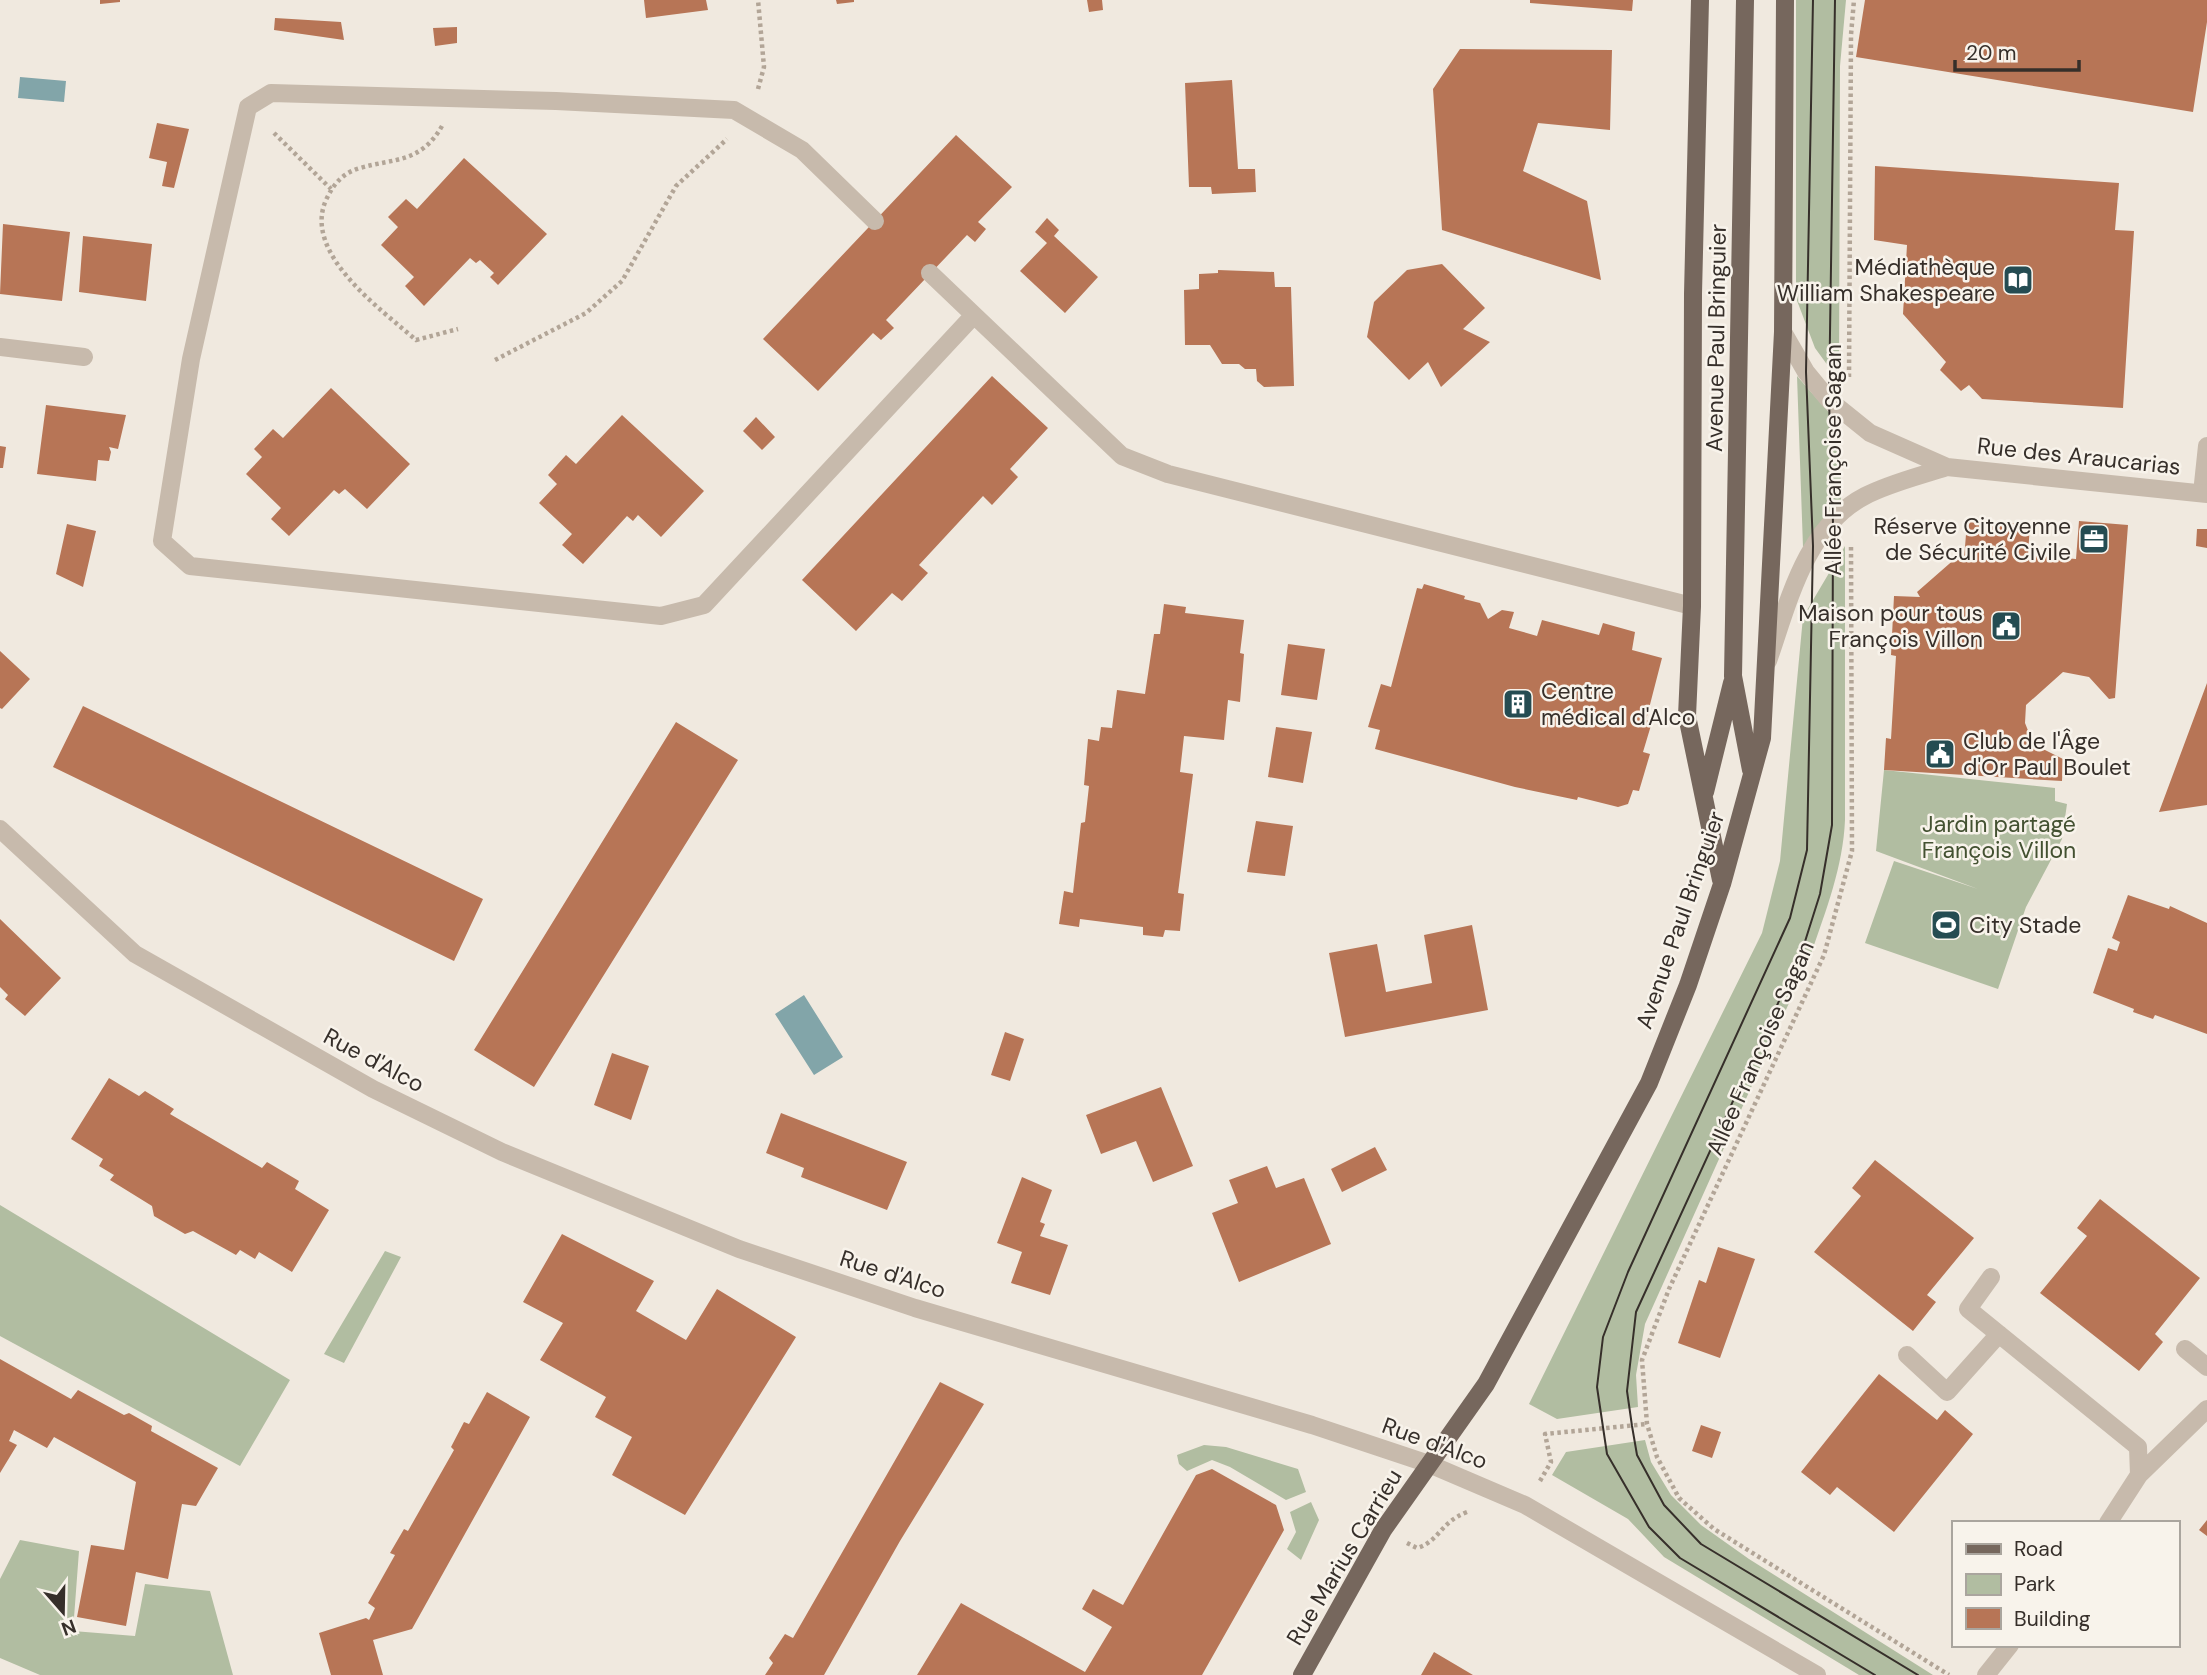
<svg xmlns="http://www.w3.org/2000/svg" width="2207" height="1675" viewBox="0 0 2207 1675" font-family="'DM Sans',sans-serif">
<style>
.green{fill:#b1bda1}
.water{fill:#82a5a9}
.building{fill:#b77556}
.lines{fill:none;stroke-linecap:round;stroke-linejoin:round}
.path{stroke:#b2a597;stroke-width:4.5;stroke-dasharray:3.5 3.5;stroke-linecap:butt}
.service{stroke:#c7baac;stroke-width:18}
.minor{stroke:#c7baac;stroke-width:18}
.tertiary{stroke:#c7baac;stroke-width:18}
.primary{stroke:#76675d;stroke-width:18}
.tram{stroke:#362f2a;stroke-width:2}
.labels{text-anchor:middle;stroke-width:5;stroke-linejoin:round;paint-order:stroke}
.poi-label{font-size:23px;fill:#362f2a;stroke:#f8f3eb;text-anchor:end}
.street-label{font-size:23px;fill:#362f2a;stroke:#f8f3eb}
.park-label{font-size:23px;fill:#435131;stroke:#f8f3eb}
</style>
<rect width="100%" height="100%" fill="#f0e9df"/>
<!-- green -->
<path class="green" d="M1796 0H1846L1840 66 1839 381 1815 348 1796 298Z
M1797 376 1840 425 1841 500 1803 547Z
M1845 546V820C1843 867 1826 910 1811 954L1645 1324 1636 1375 1638 1407 1557 1419 1529 1404 1762 933 1780 861 1803 617Z
M1884 770 2055 788V801L2067 804 2062 839 2026 907 1998 989 1865 943 1894 861 1978 889 1876 851Z
M0 1205 290 1380 240 1466 0 1336Z
M385 1251 401 1257 344 1363 324 1354Z
M1645 1440 1651 1462 1671 1495 1701 1525 1749 1559 1933 1675H1859L1664 1557 1628 1519 1552 1475 1566 1452Z
M1204 1445 1226 1447 1298 1469 1306 1492 1286 1500 1230 1467 1212 1460 1187 1471 1179 1464 1177 1455Z
M1311 1502 1319 1520 1301 1560 1287 1549 1296 1532 1290 1512Z
M20 1540 79 1551 73 1631 135 1636 145 1584 210 1591 233 1675H40L0 1658V1579Z"/>
<!-- water -->
<path class="water" d="M20 77 66 81 64 102 18 98Z
M804 995 843 1057 814 1075 775 1014Z"/>
<!-- building -->
<path class="building" d="M100 0H120V2L100 4Z
M644 0H706L708 10 646 18Z
M836 0H854V2L837 4Z
M1087 0H1102L1103 10 1089 12Z
M1530 0H1633L1632 11 1530 3Z
M1865 0H2207V22L2193 112 1856 57Z
M275 18 341 22 344 40 274 30Z
M457 27V43L435 46 433 28Z
M1460 49 1612 50 1610 130 1538 123 1523 171 1587 201 1601 280 1442 230 1433 89Z
M1232 80 1238 169H1255L1256 192 1212 194 1211 187H1189L1185 83Z
M157 123 189 129 174 188 162 186 167 162 149 158Z
M956 135 1012 187 978 222 986 229 975 242 967 235 886 320 894 328 881 340 873 333 818 391 763 339Z
M464 158 547 234 498 285 490 277 494 273 480 260 476 263 470 258 424 306 405 286 414 277 381 245 398 227 388 217 406 199 417 209Z
M1875 166 2119 183 2115 230 2134 231 2123 408 1982 399 1969 385 1961 391 1940 370 1946 362 1903 314 1907 245 1874 240Z
M1047 218 1059 230 1054 236 1098 277 1065 313 1020 271 1047 243 1035 232Z
M3 224 70 232 62 301 0 294Z
M83 236 152 244 146 301 79 292Z
M1442 264 1485 308 1463 329 1490 342 1441 387 1428 362 1409 380 1367 337 1374 302 1407 270Z
M1218 270 1274 272 1275 287H1291L1294 386 1264 387 1257 381 1256 369H1245L1239 364H1222L1210 345H1185L1184 290 1199 289V274L1218 273Z
M992 376 1048 428 1010 469 1018 477 992 505 983 496 919 565 928 573 902 601 892 593 856 631 802 580Z
M331 388 410 464 367 509 345 489 339 494 334 490 289 536 271 519 281 508 246 474 262 457 254 449 273 429 283 438Z
M46 405 126 415 118 449 109 447 111 452 109 461 98 460 96 481 37 474Z
M622 415 704 491 661 537 638 515 633 521 627 516 583 564 562 545 572 534 539 503 557 484 548 475 566 455 576 464Z
M756 417 775 437 762 450 743 431Z
M0 446 6 447 3 468H0Z
M2079 521 2128 525 2115 698 2109 699 2089 677 2063 672 2026 705 2025 723 2031 738 2039 747 2063 759 2062 781 1884 770 1886 738 1891 739 1896 656 1891 655 1894 596 1920 597 1917 592 1957 557 1960 562 1964 559 1967 522 2030 524 2028 555 2076 559Z
M67 524 96 531 83 587 56 574Z
M2197 529H2207V548L2196 546Z
M1424 584 1465 596 1464 599 1480 603 1488 619 1502 610 1514 612 1509 628 1537 636 1542 620 1599 635 1603 623 1635 632 1632 650 1662 658 1646 720 1652 722 1643 752 1650 754 1639 791 1633 790 1628 804 1618 807 1578 797 1577 800 1515 787 1375 749 1380 730 1368 727 1381 684 1391 687 1417 588 1422 589Z
M1164 604 1186 607 1185 613 1244 620 1240 653 1244 654 1240 702 1228 700 1224 740 1184 736 1180 772 1193 774 1178 893 1184 894 1180 931 1165 930 1163 937 1143 935V927L1080 919 1079 927 1059 924 1064 891 1073 893 1081 823 1085 822 1089 786 1084 785 1088 739 1099 741 1101 727 1112 728 1117 690 1145 694 1154 634H1160Z
M1288 644 1325 649 1317 700 1281 695Z
M0 651 30 679 2 709 0 708Z
M2207 683V805L2159 812Z
M83 706 483 899 454 961 53 767Z
M676 722 738 760 534 1087 474 1050Z
M1276 727 1312 732 1303 783 1268 777Z
M1256 821 1293 826 1285 876 1247 872Z
M2128 895 2169 909 2170 906 2207 923V1034L2155 1015 2153 1019 2133 1012 2134 1009 2093 993 2108 948 2117 951 2120 942 2112 938Z
M0 919 61 978 25 1016 5 999 8 995 0 987Z
M1472 925 1488 1010 1345 1037 1329 953 1377 944 1386 992 1432 983 1424 935Z
M1005 1032 1024 1039 1010 1081 991 1075Z
M612 1053 649 1066 631 1120 594 1105Z
M109 1078 139 1096 145 1091 174 1109 170 1114 262 1168 267 1162 299 1181 295 1189 329 1210 292 1272 259 1252 255 1259 240 1250 236 1255 193 1231 185 1234 154 1216 152 1206 110 1180 114 1175 99 1166 103 1159 71 1139Z
M1161 1087 1193 1166 1153 1182 1136 1141 1101 1154 1086 1115Z
M781 1113 907 1162 887 1210 801 1177 804 1168 766 1153Z
M1375 1147 1387 1170 1342 1192 1331 1169Z
M1875 1160 1974 1238 1927 1295 1936 1302 1913 1331 1814 1252 1861 1196 1852 1188Z
M1267 1166 1276 1188 1304 1178 1331 1244 1239 1282 1212 1213 1238 1203 1229 1180Z
M1022 1177 1052 1190 1040 1222 1045 1224 1040 1236 1068 1245 1050 1295 1011 1283 1022 1252 997 1243Z
M2100 1199 2200 1278 2155 1334 2163 1342 2139 1371 2040 1293 2087 1236 2077 1228Z
M562 1234 654 1281 636 1311 686 1340 717 1289 796 1337 685 1515 612 1475 632 1437 595 1417 606 1397 540 1360 563 1323 523 1302Z
M1718 1247 1755 1259 1720 1358 1678 1343 1699 1280 1706 1283Z
M0 1359 71 1399 78 1390 124 1415 129 1413 152 1426 151 1431 218 1468 196 1506 182 1504 168 1579 136 1572 126 1626 77 1617 91 1545 124 1550 136 1482 54 1437 47 1448 14 1430 9 1441 17 1445 0 1473Z
M1879 1374 1937 1420 1945 1410 1973 1434 1894 1532 1837 1487 1830 1495 1801 1472Z
M940 1382 984 1404 900 1541 824 1675H765L773 1663 769 1658 785 1634 793 1638Z
M487 1392 530 1417 412 1629 373 1640 383 1675H331L319 1633 366 1618 369 1620 375 1608 368 1603 395 1555 390 1553 404 1529 408 1531 454 1450 451 1447 464 1422 469 1424Z
M1701 1425 1721 1432 1712 1458 1692 1451Z
M1212 1469 1276 1505 1284 1530 1202 1675H917L961 1603 1085 1672 1112 1627 1082 1609 1093 1589 1123 1605 1196 1475Z
M2207 1520V1536L2199 1530Z
M1434 1652 1473 1675H1421Z"/>
<g class="lines">
<!-- path -->
<path class="path" d="M758 89 764 67 758 0
M442 126C421 163 395 158 360 168 342 173 333 185 326 200 302 254 382 310 416 340L458 329
M274 133 331 189
M495 360 586 313 622 281 676 186 727 139
M1849 377 1851 35 1854 0
M1851 547 1852 851 1824 955 1669 1289 1642 1360 1647 1424 1657 1457 1679 1498 1714 1529 1949 1675
M1540 1481 1551 1462 1545 1434 1647 1424
M1407 1543 1417 1548C1440 1541 1439 1523 1467 1512"/>
<!-- service -->
<path class="service" d="M875 221 802 150 734 110 556 101 271 93 248 107 191 359 162 541 190 566 661 616 704 605 974 315 930 273
M974 315 1122 456 1168 474 1692 606
M2202 493 2207 446
M1991 1277 1968 1309 2138 1447 2139 1475 2108 1523
M2185 1349 2207 1367
M1907 1355 1947 1392 1999 1334
M2139 1475 2207 1409
M1986 1675 2010 1645"/>
<!-- minor -->
<path class="minor" d="M1783 332 1806 372 1829 400 1870 433 1947 467 2207 494
M0 347 84 357
M1768 661C1788 604 1805 527 1865 496 1890 483 1920 476 1947 467
M0 829 135 954 373 1089 502 1152 739 1249 915 1308 1312 1425 1429 1464"/>
<!-- tertiary -->
<path class="tertiary" d="M1429 1464 1525 1505 1817 1675"/>
<!-- primary -->
<path class="primary" d="M1700 0 1693 294 1692 606 1687 716 1721 880
M1745 0 1733 676 1751 770
M1705 792 1732 683
M1302 1675 1383 1530 1486 1384 1649 1083 1688 985 1722 884 1762 738 1783 332 1785 0"/>
<!-- tram -->
<path class="tram" d="M1813 0 1806 372 1813 546 1807 850 1790 918 1628 1272 1603 1337 1597 1387 1607 1454 1649 1527 1680 1558 1875 1675
M1835 0 1829 400 1833 523 1832 825 1820 894 1802 951 1636 1312 1627 1391 1632 1426 1637 1455 1664 1505 1701 1544 1918 1675"/>
</g>
<!-- icons -->
<defs>
<g id="library-square" transform="scale(1.575)"><rect x="-9" y="-9" width="18" height="18" rx="4" fill="#254c52" stroke="#f8f3eb"/><path d="M-6-4Q-3-5.5-.7-3.5V5Q-3 3-6 4ZM6-4Q3-5.5 .7-3.5V5Q3 3 6 4Z" fill="#fff"/></g>
<g id="office-square" transform="scale(1.575)"><rect x="-9" y="-9" width="18" height="18" rx="4" fill="#254c52" stroke="#f8f3eb"/><path d="M-6-3h4V-5.5h4V-3h4V5H-6ZM-1-4.5V-3h2v-1.5ZM-6 0V1H6V0Z" fill="#fff"/></g>
<g id="civic-square" transform="scale(1.575)"><rect x="-9" y="-9" width="18" height="18" rx="4" fill="#254c52" stroke="#f8f3eb"/><path d="M-.6-6.5H3V-4.5H.6V-3L4-1V1h2V6H-6V1h2V-1L-.6-3ZM-1.2 2.5V6h2.4V2.5Z" fill="#fff"/></g>
<g id="building-square" transform="scale(1.575)"><rect x="-9" y="-9" width="18" height="18" rx="4" fill="#254c52" stroke="#f8f3eb"/><path d="M-4-6H4V6H1V3H-1V6H-4ZM-2.5-4.3h1.7v1.8h-1.7ZM.8-4.3h1.7v1.8H.8ZM-2.5-1h1.7V.8h-1.7ZM.8-1h1.7V.8H.8Z" fill="#fff"/></g>
<g id="stadium-square" transform="scale(1.575)"><rect x="-9" y="-9" width="18" height="18" rx="4" fill="#254c52" stroke="#f8f3eb"/><path d="M0-5a6.5 5 0 1 0 0 10a6.5 5 0 1 0 0-10ZM-3.5-1.8h7v3.6h-7Z" fill="#fff"/></g>
</defs>
<g fill-rule="evenodd">
<use href="#library-square" x="2018" y="280"/>
<use href="#office-square" x="2094" y="539"/>
<use href="#civic-square" x="2006" y="626"/>
<use href="#building-square" x="1518" y="704"/>
<use href="#civic-square" x="1940" y="754"/>
<use href="#stadium-square" x="1946" y="925"/>
</g>
<g class="labels">
<!-- poi labels -->
<g class="poi-label">
<text x="1995" y="275">Médiathèque<tspan x="1995" dy="26">William Shakespeare</tspan></text>
<text x="2071" y="534">Réserve Citoyenne<tspan x="2071" dy="26">de Sécurité Civile</tspan></text>
<text x="1983" y="621">Maison pour tous<tspan x="1983" dy="26">François Villon</tspan></text>
<text x="1541" y="699" text-anchor="start">Centre<tspan x="1541" dy="26">médical d'Alco</tspan></text>
<text x="1963" y="749" text-anchor="start">Club de l'Âge<tspan x="1963" dy="26">d'Or Paul Boulet</tspan></text>
<text x="1969" y="933" text-anchor="start">City Stade</text>
</g>
<!-- street labels -->
<g class="street-label">
<text transform="translate(1716 338) rotate(-89)" y="8">Avenue Paul Bringuier</text>
<text transform="translate(2079 456) rotate(6)" y="8">Rue des Araucarias</text>
<text transform="translate(1833 460) rotate(-90)" y="8">Allée Françoise Sagan</text>
<text transform="translate(1680 920) rotate(-71)" y="8">Avenue Paul Bringuier</text>
<text transform="translate(1760 1048) rotate(-66)" y="8">Allée Françoise Sagan</text>
<text transform="translate(374 1060) rotate(28)" y="8">Rue d'Alco</text>
<text transform="translate(893 1274) rotate(18)" y="8">Rue d'Alco</text>
<text transform="translate(1435 1443) rotate(20)" y="8">Rue d'Alco</text>
<text transform="translate(1344 1557) rotate(-59)" y="8">Rue Marius Carrieu</text>
</g>
<!-- park labels -->
<g class="park-label">
<text x="1999" y="832">Jardin partagé<tspan x="1999" dy="26">François Villon</tspan></text>
</g>
</g>
<!-- legend -->
<rect x="1952" y="1521" width="228" height="126" fill="#f8f3eb" stroke="#aaa59e" stroke-width="2"/>
<rect x="1966" y="1544" width="35" height="10" fill="#76675d" stroke="#aaa59e" stroke-width="2"/>
<text x="2014" y="1556" font-size="21" fill="#362f2a">Road</text>
<rect x="1966" y="1574" width="35" height="21" fill="#b1bda1" stroke="#aaa59e" stroke-width="2"/>
<text x="2014" y="1591" font-size="21" fill="#362f2a">Park</text>
<rect x="1966" y="1608" width="35" height="21" fill="#b77556" stroke="#aaa59e" stroke-width="2"/>
<text x="2014" y="1626" font-size="21" fill="#362f2a">Building</text>
<!-- north arrow -->
<g transform="translate(63 1612) rotate(160)" stroke="#f8f3eb" stroke-width="5" paint-order="stroke">
<path d="M0-5L12 26L0 18L-12 26Z" fill="#362f2a"/>
<text y="-10" font-size="19" font-weight="bold" text-anchor="middle" fill="#362f2a">N</text>
</g>
<!-- scale -->
<path d="M1955 60v10h124v-10" fill="none" stroke="#362f2a" stroke-width="3.5"/>
<text x="1966" y="60" font-size="21" fill="#362f2a" stroke="#f8f3eb" stroke-width="5" paint-order="stroke">20 m</text>
</svg>
